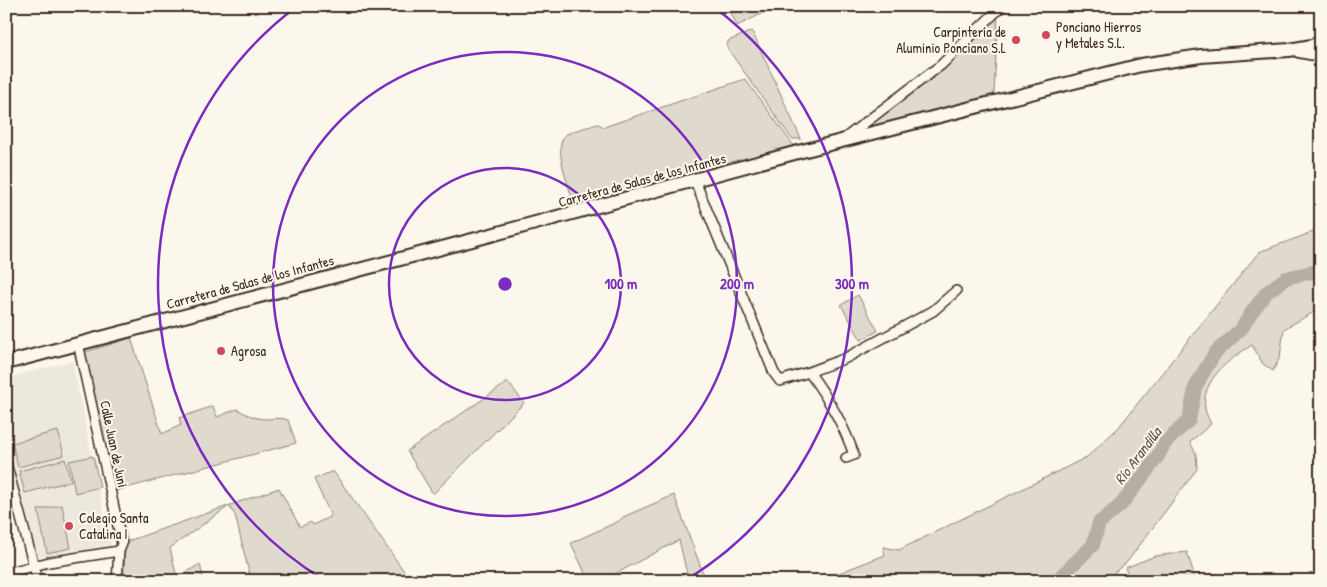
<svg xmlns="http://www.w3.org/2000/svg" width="1327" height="587" viewBox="0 0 1327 587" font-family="'Patrick Hand',sans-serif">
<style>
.built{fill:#ede8dd}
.green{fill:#dfd9ce;stroke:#8d8276}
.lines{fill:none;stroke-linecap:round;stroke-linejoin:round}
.river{stroke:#b6aea2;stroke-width:14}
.street-casing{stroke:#3b2a1e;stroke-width:12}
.secondary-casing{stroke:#3b2a1e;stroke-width:16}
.street{stroke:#fbf7ec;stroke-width:9}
.secondary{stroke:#fbf7ec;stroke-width:12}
.ring{fill:none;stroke:#7b2cbf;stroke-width:2.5}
.poi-dot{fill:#d1495b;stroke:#fbf7ec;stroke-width:2}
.labels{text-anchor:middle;stroke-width:4;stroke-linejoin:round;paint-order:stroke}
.poi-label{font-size:14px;fill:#3b2a1e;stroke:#fbf7ec;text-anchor:start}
.street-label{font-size:14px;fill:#3b2a1e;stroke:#fbf7ec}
.water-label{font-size:15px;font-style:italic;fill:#605246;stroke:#fbf7ec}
.centre{fill:#7b2cbf;stroke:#fbf7ec;stroke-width:2.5}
.ring-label{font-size:15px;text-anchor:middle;font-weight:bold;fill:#7b2cbf;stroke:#fbf7ec;stroke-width:4;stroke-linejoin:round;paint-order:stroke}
</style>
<rect width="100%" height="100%" fill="#fbf7ec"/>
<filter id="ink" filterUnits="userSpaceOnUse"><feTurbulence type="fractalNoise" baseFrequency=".02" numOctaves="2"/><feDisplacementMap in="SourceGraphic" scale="10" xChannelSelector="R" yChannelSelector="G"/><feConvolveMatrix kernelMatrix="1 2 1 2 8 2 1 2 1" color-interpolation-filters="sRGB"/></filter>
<g filter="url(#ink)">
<!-- built -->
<path class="built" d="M72 361 111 546 38 557 6 438V378Z"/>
<!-- green -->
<path class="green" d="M728 6H765L767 11 737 26Z
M998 13 994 94 865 128Z
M752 31 801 139H792L727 48 728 41Z
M745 79 794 146 581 204 573 201C569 186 551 143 567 134 576 129 589 127 598 124L604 127Z
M1321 229V308L1284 329 1280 357 1273 371 1263 364 1252 345C1230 359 1201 379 1205 409 1206 414 1209 419 1211 424L1190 442 1196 454 1197 469 1127 562 1104 581H818L885 555 883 547 899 550 1087 457 1118 428 1259 252Z
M858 295 878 331 861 340 841 305Z
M131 338 162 434 181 425 179 418 213 406 217 417 237 409C245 414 254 418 264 419 272 419 280 417 288 420L296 443 115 491 85 352Z
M508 382 524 403 433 494 407 451Z
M58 431 64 455 18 467 12 443Z
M93 456 100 487 75 493 69 461Z
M65 459 71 481 25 493 19 471Z
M333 471 411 581H251L235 515 229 506 170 548 177 578 200 564 204 581H123L125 548 128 541 279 488 300 527 311 522 313 525 331 516 314 479Z
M674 495 706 581H686L687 574 679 540 602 581H587L586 575 571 543 619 521 623 517Z
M62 505 71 548 47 553 38 510Z
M1187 552 1196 581H1131L1125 568 1155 556Z"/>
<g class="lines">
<!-- river -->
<path class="river" d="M1056 581 1093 545 1099 523 1121 505 1156 459 1165 443 1189 420 1195 388 1200 378 1215 353 1242 328 1251 313 1267 292 1286 278 1321 270"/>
<!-- street casing -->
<g class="street-casing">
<path id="street" d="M845 138 941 65 1002 6
M695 181 774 373 780 381 809 372C828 398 844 425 854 455L846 458
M78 343 122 544 119 551 117 581
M809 372 846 358 933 311 956 291
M6 463 38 581
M6 573 49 562 119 551"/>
</g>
<!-- secondary casing -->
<g class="secondary-casing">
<path id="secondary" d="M1299 51 1321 55
M6 363 476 239 798 152 1141 65 1201 56 1289 50 1312 46 1321 42"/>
</g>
<!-- street -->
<use href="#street" class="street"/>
<!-- secondary -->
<use href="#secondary" class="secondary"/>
</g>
</g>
<!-- distance rings -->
<g class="ring">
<circle cx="505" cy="284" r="116"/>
<circle cx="505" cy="284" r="232"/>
<path d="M324 580A347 347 0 0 1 296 7M714 7A347 347 0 0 1 686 580"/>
</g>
<!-- markers -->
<g class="poi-dot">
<circle cx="1046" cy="35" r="5"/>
<circle cx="1016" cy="40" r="5"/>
<circle cx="221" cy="351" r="5"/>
<circle cx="69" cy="526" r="5"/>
</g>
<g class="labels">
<!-- poi labels -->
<g class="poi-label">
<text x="1056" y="32">Ponciano Hierros<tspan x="1056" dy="16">y Metales S.L.</tspan></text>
<text x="1006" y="37" text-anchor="end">Carpintería de<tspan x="1006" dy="16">Aluminio Ponciano S.L</tspan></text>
<text x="231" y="356">Agrosa</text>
<text x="79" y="523">Colegio Santa<tspan x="79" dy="16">Catalina I</tspan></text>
</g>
<!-- street labels -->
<g class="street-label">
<text transform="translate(642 180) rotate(-15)" y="5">Carretera de Salas de los Infantes</text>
<text transform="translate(250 282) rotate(-15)" y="5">Carretera de Salas de los Infantes</text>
<text transform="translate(114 444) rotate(78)" y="5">Calle Juan de Juni</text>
</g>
<!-- water labels -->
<g class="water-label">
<text transform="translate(1138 456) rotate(-53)" y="5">Río Arandilla</text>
</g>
</g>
<circle cx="505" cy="284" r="8" class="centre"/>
<g class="ring-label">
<text x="621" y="289">100 m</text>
<text x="737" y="289">200 m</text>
<text x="852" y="289">300 m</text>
</g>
<!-- margin -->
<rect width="1327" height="587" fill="none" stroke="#fbf7ec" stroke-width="25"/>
<rect x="12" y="12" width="1302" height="562" fill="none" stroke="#3b2a1e" stroke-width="2" filter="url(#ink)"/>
</svg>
